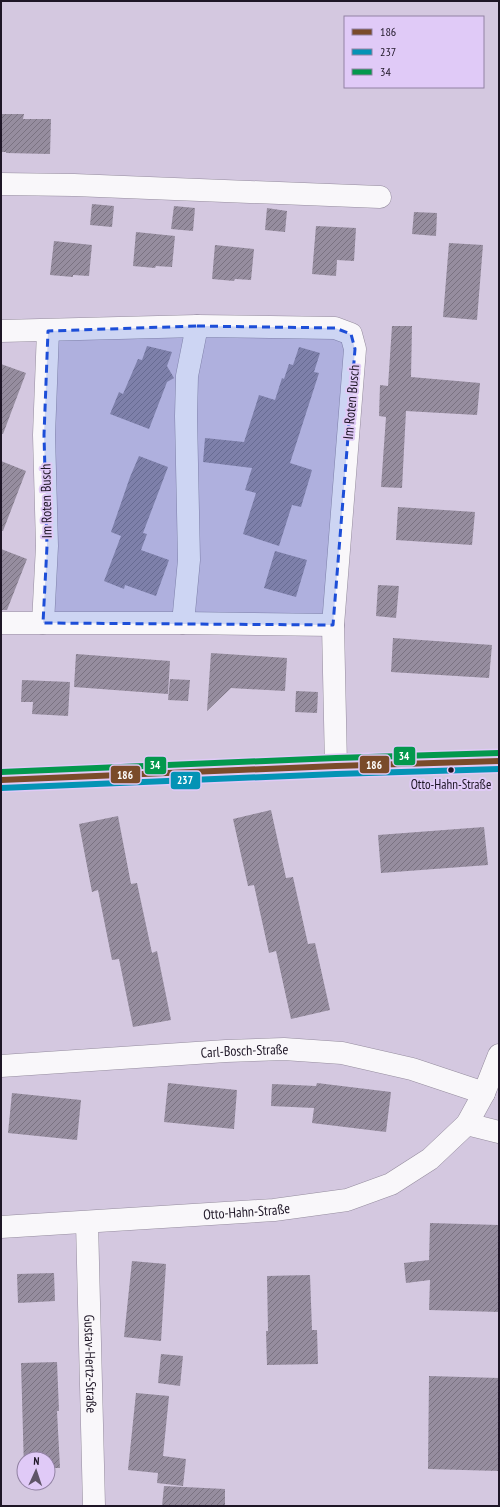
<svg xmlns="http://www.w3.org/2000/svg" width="500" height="1507" viewBox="0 0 500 1507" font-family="'PT Sans Narrow',sans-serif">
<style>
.building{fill:url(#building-hatch)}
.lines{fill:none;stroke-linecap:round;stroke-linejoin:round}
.minor-casing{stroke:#958c9e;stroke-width:23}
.minor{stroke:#f9f7fa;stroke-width:22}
.bus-1-casing{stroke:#e0caf7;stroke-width:9}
.bus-2-casing{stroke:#e0caf7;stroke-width:9}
.bus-3-casing{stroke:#e0caf7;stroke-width:9}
.bus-1{stroke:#7a4b2a;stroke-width:6}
.bus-2{stroke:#0493b5;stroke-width:6}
.bus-3{stroke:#03984d;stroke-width:6}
.marked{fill:#1d4ed8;fill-opacity:0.2;stroke:#1d4ed8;stroke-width:3;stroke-dasharray:8 5;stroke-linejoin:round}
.bus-dot{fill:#1e1626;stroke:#e0caf7;stroke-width:1.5}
.labels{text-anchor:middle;stroke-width:4;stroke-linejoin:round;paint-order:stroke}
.bus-label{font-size:13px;fill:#1e1626;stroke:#e0caf7}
.street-label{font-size:14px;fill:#1e1626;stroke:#e0caf7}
.line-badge{stroke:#e0caf7;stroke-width:1.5}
.badge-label{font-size:11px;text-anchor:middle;font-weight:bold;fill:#fff}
</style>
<defs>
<pattern id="building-hatch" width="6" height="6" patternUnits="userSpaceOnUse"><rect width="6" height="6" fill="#968d9f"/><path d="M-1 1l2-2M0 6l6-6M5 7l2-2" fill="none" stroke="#7a7281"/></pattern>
</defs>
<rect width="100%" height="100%" fill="#d4c8e0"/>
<!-- building -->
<path class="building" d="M1 114H24L23 119H51L50 154 6 153V152H1Z
M92 204 114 206 112 227 90 225Z
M174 206 195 208 193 231 171 229Z
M267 208 287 211 285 232 265 230Z
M414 212 437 213 436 236 412 234Z
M316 226 356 228 354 261 337 260 336 276 312 274Z
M136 232 175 236 172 267 156 266 155 268 133 266Z
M54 241 92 245 89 276 73 275V277L50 275Z
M449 243 483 245 477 320 443 317Z
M215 245 254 249 251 280 235 279 234 281 212 279Z
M392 326H412L411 377 480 383 477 415 406 411 402 488 381 487 386 417 379 416 380 385 388 386Z
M147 346 172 352 167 366 174 378 167 382 149 429 110 414 119 392 123 394 138 359 142 360Z
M299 347 320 353 314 372 319 373 290 463 312 470 301 507 292 505 279 546 243 534 256 493 245 490 252 468 203 462 205 438 244 442 259 395 275 400 282 378 284 379 289 364 293 365Z
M1 364 26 373 3 434H1Z
M139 456 168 467 143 533 147 534 141 550 169 560 156 596 125 585 124 589 104 581 121 536 111 532 130 477Z
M1 461 26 471 3 531H1Z
M398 507 475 512 472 545 396 540Z
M1 549 27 559 7 610H1Z
M275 551 307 560 296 597 264 588Z
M378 585 399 586 396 618 376 616Z
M393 638 492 645 489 678 391 672Z
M211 653 287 658 285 691 231 688 207 711Z
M76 654 170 661 168 694 74 687Z
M170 679 190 680 188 701 168 700Z
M22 680 70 682 68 716 32 714 33 702H21Z
M296 691 318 692 317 713 295 712Z
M271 810 286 878 293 877 308 944 315 943 330 1010 291 1019 276 951 269 953 254 885 248 886 233 819Z
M118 816 131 884 137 883 152 953 157 951 171 1020 133 1027 119 959 112 960 98 890 92 892 79 824Z
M484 827 488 865 381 873 378 835Z
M168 1083 237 1090 234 1129 164 1122Z
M317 1083 391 1092 386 1132 312 1123 314 1108 271 1106 272 1084 316 1086Z
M12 1093 81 1100 77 1140 8 1133Z
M430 1223 499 1225V1312L429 1310 430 1280 406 1283 404 1263 429 1260Z
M132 1261 166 1264 161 1341 124 1337Z
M54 1273 55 1301 18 1303 17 1274Z
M310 1275 312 1330H317L318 1364 267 1365 266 1331H268L267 1276Z
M161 1354 183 1356 180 1386 158 1383Z
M57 1362 59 1411H57L60 1468H48V1459H24V1469L21 1363Z
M429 1376 499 1378V1471L428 1469Z
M136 1393 169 1396 163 1456 186 1459 183 1486 157 1483 158 1473 128 1470Z
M164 1486 225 1489V1506H162Z"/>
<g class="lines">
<!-- minor casing -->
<g class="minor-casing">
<g id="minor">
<path d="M1 184 74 185 380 197"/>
<path d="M1 331 197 326 335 328 351 334 355 349 333 625 336 766"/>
<path d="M1 623H183L333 625"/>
<path d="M43 623 47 546 44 435 48 331"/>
<path d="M183 623 189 560 186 416 187 376 197 326"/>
<path d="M1 780 336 766 499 761"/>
<path id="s1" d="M1 1066 226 1051 284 1049 342 1053 412 1069 484 1093"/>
<path d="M467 1124 499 1132"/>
<path id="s2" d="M87 1222 94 1506"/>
<path id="s3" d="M1 1227 274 1210 347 1200 391 1184 430 1159 467 1124 484 1093 499 1055"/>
</g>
</g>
<!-- minor -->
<use href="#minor" class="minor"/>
<!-- bus-1 casing -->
<g class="bus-1-casing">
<path id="bus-1" d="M1 780 336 766 499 761"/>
</g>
<!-- bus-2 casing -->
<g class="bus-2-casing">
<path id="bus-2" d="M1 788 336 774 499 769"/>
</g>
<!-- bus-3 casing -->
<g class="bus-3-casing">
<path id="bus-3" d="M1 772 336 758 499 753"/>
</g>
<!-- bus-1 -->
<use href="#bus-1" class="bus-1"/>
<!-- bus-2 -->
<use href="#bus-2" class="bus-2"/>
<!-- bus-3 -->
<use href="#bus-3" class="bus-3"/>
</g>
<!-- marked area -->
<path class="marked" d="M197 326 335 328 351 334 355 349 333 625 43 623 47 546 44 435 48 331Z"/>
<!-- markers -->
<circle class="bus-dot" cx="451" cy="770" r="3.5"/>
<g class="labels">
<!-- bus labels -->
<g class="bus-label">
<text x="451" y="789">Otto-Hahn-Straße</text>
</g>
<!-- street labels -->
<g class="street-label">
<text transform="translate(351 402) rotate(-85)" y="5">Im Roten Busch</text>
<text transform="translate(46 501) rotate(-91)" y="5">Im Roten Busch</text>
<text dy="5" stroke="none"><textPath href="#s1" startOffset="244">Carl-Bosch-Straße</textPath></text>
<text dy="5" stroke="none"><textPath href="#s3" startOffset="246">Otto-Hahn-Straße</textPath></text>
<text dy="5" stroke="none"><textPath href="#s2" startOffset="142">Gustav-Hertz-Straße</textPath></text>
</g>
</g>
<g class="line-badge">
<rect x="393" y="746" width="23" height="20" rx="4" fill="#03984d"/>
<rect x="359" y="755" width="31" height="19" rx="4" fill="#7a4b2a"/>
<rect x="144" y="756" width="23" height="19" rx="4" fill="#03984d"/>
<rect x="110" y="765" width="31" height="19" rx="4" fill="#7a4b2a"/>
<rect x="170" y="771" width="31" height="19" rx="4" fill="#0493b5"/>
</g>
<g class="badge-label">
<text x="404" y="760">34</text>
<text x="374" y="769">186</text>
<text x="155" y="769">34</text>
<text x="125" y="779">186</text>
<text x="185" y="784">237</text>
</g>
<!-- border -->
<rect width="500" height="1507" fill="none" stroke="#1e1626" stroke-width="4"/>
<!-- legend -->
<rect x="344" y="16" width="140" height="72" fill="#e0caf7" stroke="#9282a3"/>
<rect x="352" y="29" width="20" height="6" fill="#7a4b2a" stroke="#9282a3"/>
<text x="380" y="36" font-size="12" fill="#1e1626">186</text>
<rect x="352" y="49" width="20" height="6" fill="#0493b5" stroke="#9282a3"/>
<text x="380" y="56" font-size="12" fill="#1e1626">237</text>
<rect x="352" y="69" width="20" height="6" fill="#03984d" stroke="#9282a3"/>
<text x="380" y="76" font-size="12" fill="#1e1626">34</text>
<!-- north arrow -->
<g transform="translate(36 1471) rotate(3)"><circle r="19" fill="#e0caf7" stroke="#9282a3"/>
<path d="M0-3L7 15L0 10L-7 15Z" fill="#5e5467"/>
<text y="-6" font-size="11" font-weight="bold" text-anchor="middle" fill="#1e1626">N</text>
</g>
</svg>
